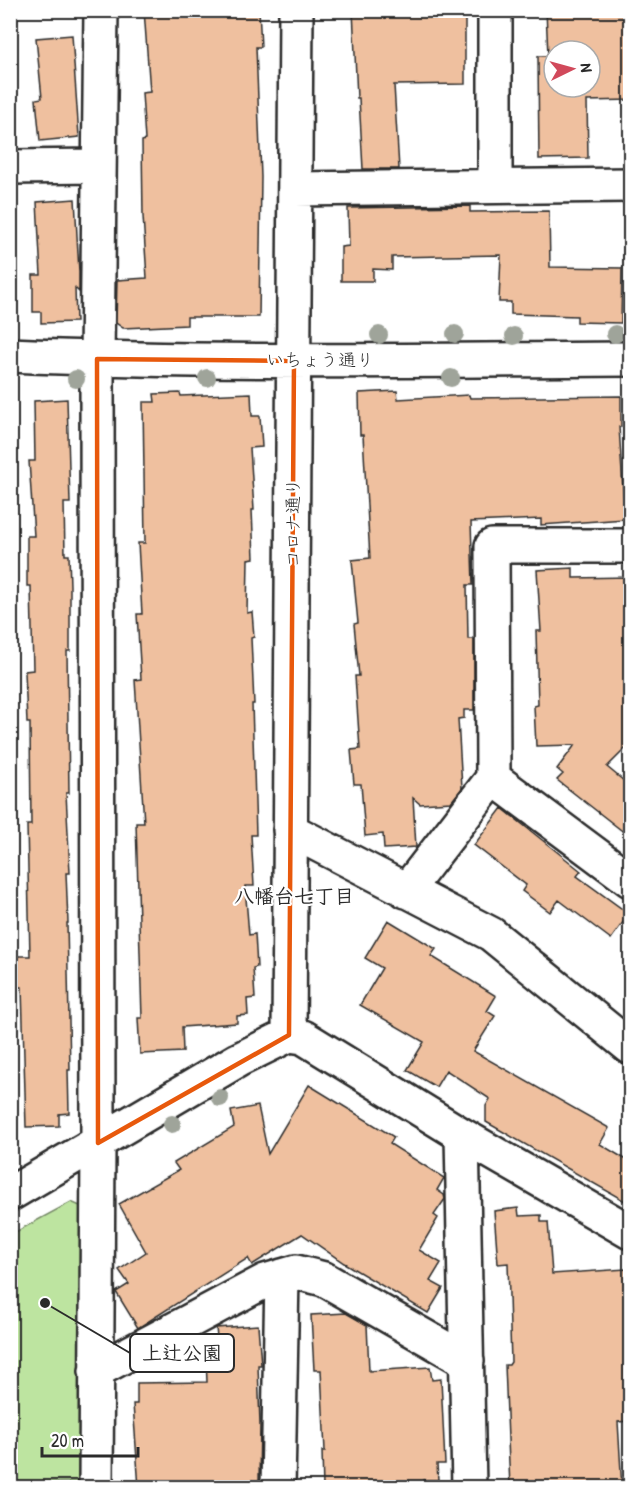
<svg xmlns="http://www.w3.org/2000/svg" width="641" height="1498" viewBox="0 0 641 1498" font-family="'Patrick Hand','Klee One',sans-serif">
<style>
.green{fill:#bde4a0;stroke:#748866;stroke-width:1.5}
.building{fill:#efc09f;stroke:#2b2b2b;stroke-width:1.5;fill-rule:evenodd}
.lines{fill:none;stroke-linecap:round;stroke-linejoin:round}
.minor-casing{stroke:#2b2b2b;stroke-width:38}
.minor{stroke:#fff;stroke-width:33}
.tree{fill:#9fa49a}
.marked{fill:none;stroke:#e8590c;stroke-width:4.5;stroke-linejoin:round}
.labels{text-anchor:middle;stroke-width:4.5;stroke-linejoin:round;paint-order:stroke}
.street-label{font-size:18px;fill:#2b2b2b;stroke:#fff}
.neighbourhood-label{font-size:20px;font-weight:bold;fill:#2b2b2b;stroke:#fff}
.leader{fill:none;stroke:#2b2b2b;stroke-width:2}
.callout-dot{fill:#2b2b2b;stroke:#fff;stroke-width:2}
.callout{fill:#fff;stroke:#2b2b2b;stroke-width:2}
.callout-label{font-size:20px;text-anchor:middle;font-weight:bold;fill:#2b2b2b}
</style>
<rect width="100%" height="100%" fill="#fff"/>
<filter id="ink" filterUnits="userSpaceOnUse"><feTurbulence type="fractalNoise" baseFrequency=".0167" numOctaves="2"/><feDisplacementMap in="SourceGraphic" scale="12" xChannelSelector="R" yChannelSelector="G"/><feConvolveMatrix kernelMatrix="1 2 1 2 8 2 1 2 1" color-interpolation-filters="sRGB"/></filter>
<g filter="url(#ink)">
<!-- green -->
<path class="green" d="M71 1202 80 1206 81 1482 11 1483 10 1235Z"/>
<!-- building -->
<path class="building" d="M144 10H259L261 47H256L261 177 259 317H187V325L123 328 116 323 117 280 147 278 143 216 142 141 145 140 142 93 150 92Z
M353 10H465V84L394 85 399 169H363L359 98H357Z
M546 10H630V100L587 101 588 158 539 159 538 56H548ZM554 51H590V87H554Z
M72 35 79 137 40 141 36 99 42 98 36 38Z
M75 199 79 272V292L75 288 76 322 41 323V312H33V275H41L37 202Z
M470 206V212L549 211 550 267 622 268 621 323 577 322V316L511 314V302H499L501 255 392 257V270L373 269V281H341V247L349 246 348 208Z
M397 391 398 399 469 395 470 398 621 396V427H619L625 519 541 525V519L471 522 473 585H467L468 639H474V710H464V718L458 719 462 788 451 802 420 804 413 798 416 847 384 849 383 834 365 836 361 784H354L351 750 360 749 355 676H359L354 624 358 623 352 560 370 558 363 435H360L359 393Z
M180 393 181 396 251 393 252 416H260L262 447 250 448 254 510H252L254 558 248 559 247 613 252 612 254 637 251 638 254 704H252L256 835H251L254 886H245L249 935 255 934 257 967 253 968 255 998 247 999 248 1015 237 1016V1023L182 1027 183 1052 140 1054 138 1018H142L136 823H144L135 680 141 679 137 614H142L138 543H145L143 402H155L154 394Z
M67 399 70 503H64L65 555H69L70 586V651H67L69 793H66L70 873H66L68 923H67L70 1070H68L69 1113 59 1114V1126L26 1127 22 987H15L14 956H30L27 825H31L30 723H27L25 671 33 670 31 586H27V536H34L29 461H35L34 401Z
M573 568V578L630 577V744L607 767 630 786V837L557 780 563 774 557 769 575 745 536 746 534 706 538 705 536 631H541L537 570Z
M502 808 581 871 577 876 629 914 611 939 559 900 550 912 522 891 526 885 474 845Z
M388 920 436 949 431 956 496 996 487 1011 495 1016 473 1051 609 1128 600 1144 630 1162V1204L486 1122V1106L490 1099 446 1070 436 1087 407 1070 424 1042 360 1005 382 968 365 958Z
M309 1085 394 1137 390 1144 444 1178 437 1190 444 1195 445 1199 434 1215 438 1218 419 1250 441 1263 430 1281 443 1288 428 1313 344 1263 302 1234 252 1265 248 1258 138 1328 116 1292 129 1284 119 1270 146 1252 119 1204 179 1170 174 1163 234 1127 231 1111 258 1106 268 1154Z
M518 1208 519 1216 541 1215V1222H548L552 1274 626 1269 629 1314 625 1315 628 1371H625L629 1421 618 1422 622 1488H510L505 1365H509L511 1362 508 1263 498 1264 494 1211Z
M346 1313 367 1325 369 1371 430 1367 432 1380 441 1379 445 1464H437L438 1480H423V1488H323L322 1451H325L321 1370H314L311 1315Z
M258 1325 261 1365H258L260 1424 259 1482H255V1488H139L133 1404H137V1383L207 1382 206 1358 219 1356 216 1328Z"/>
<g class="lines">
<!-- minor casing -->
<g class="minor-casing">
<path id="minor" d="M10 167 99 166
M495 186V10
M295 189 630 185
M10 355C217 364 424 360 630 359
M493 778 630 880
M290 830 491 934 630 1047
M406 891 493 778 492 546H630
M289 1035 296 10
M462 1135 469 1488
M10 1194 238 1060 289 1035 303 1037 462 1135 630 1232
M96 1371 265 1281 296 1272 324 1279 467 1361
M96 1488 98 1143 97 359 101 10
M278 1488 282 1276"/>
</g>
<!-- minor -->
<use href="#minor" class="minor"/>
</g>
<!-- trees -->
<g class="tree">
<circle cx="455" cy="334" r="9"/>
<circle cx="615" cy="334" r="9"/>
<circle cx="379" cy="335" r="9"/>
<circle cx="514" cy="336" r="9"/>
<circle cx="207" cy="378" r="9"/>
<circle cx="451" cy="378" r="9"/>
<circle cx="76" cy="379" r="9"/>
<circle cx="220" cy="1098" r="9"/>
<circle cx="172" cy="1124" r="9"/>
</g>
</g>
<!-- marked area -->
<path class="marked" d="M97 359 294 361 289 1035 98 1143Z"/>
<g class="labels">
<!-- street labels -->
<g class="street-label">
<text x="320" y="366">いちょう通り</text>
<text transform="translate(293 523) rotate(-90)" y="6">コロナ通り</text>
</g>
<!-- neighbourhood labels -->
<g class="neighbourhood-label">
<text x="294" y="903">八幡台七丁目</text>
</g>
</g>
<!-- callouts -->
<path class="leader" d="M45 1303L130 1353"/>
<circle class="callout-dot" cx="45" cy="1303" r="6"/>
<rect class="callout" x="130" y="1334" width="104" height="38" rx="6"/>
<g class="callout-label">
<text x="182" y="1360">上辻公園</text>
</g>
<!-- margin -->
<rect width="641" height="1498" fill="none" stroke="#fff" stroke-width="36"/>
<rect x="18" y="18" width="605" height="1462" fill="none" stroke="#2b2b2b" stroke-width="2" filter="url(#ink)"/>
<!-- north arrow -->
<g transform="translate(572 69) rotate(85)"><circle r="28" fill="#ffffff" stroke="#aaaaaa" stroke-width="1.5"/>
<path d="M0-4.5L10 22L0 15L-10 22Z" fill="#d1495b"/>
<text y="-9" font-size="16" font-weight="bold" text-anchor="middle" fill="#2b2b2b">N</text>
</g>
<!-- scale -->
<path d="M42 1447v9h96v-9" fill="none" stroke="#2b2b2b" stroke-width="3"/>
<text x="51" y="1447" font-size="18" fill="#2b2b2b" stroke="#ffffff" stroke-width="4.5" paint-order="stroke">20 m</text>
</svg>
